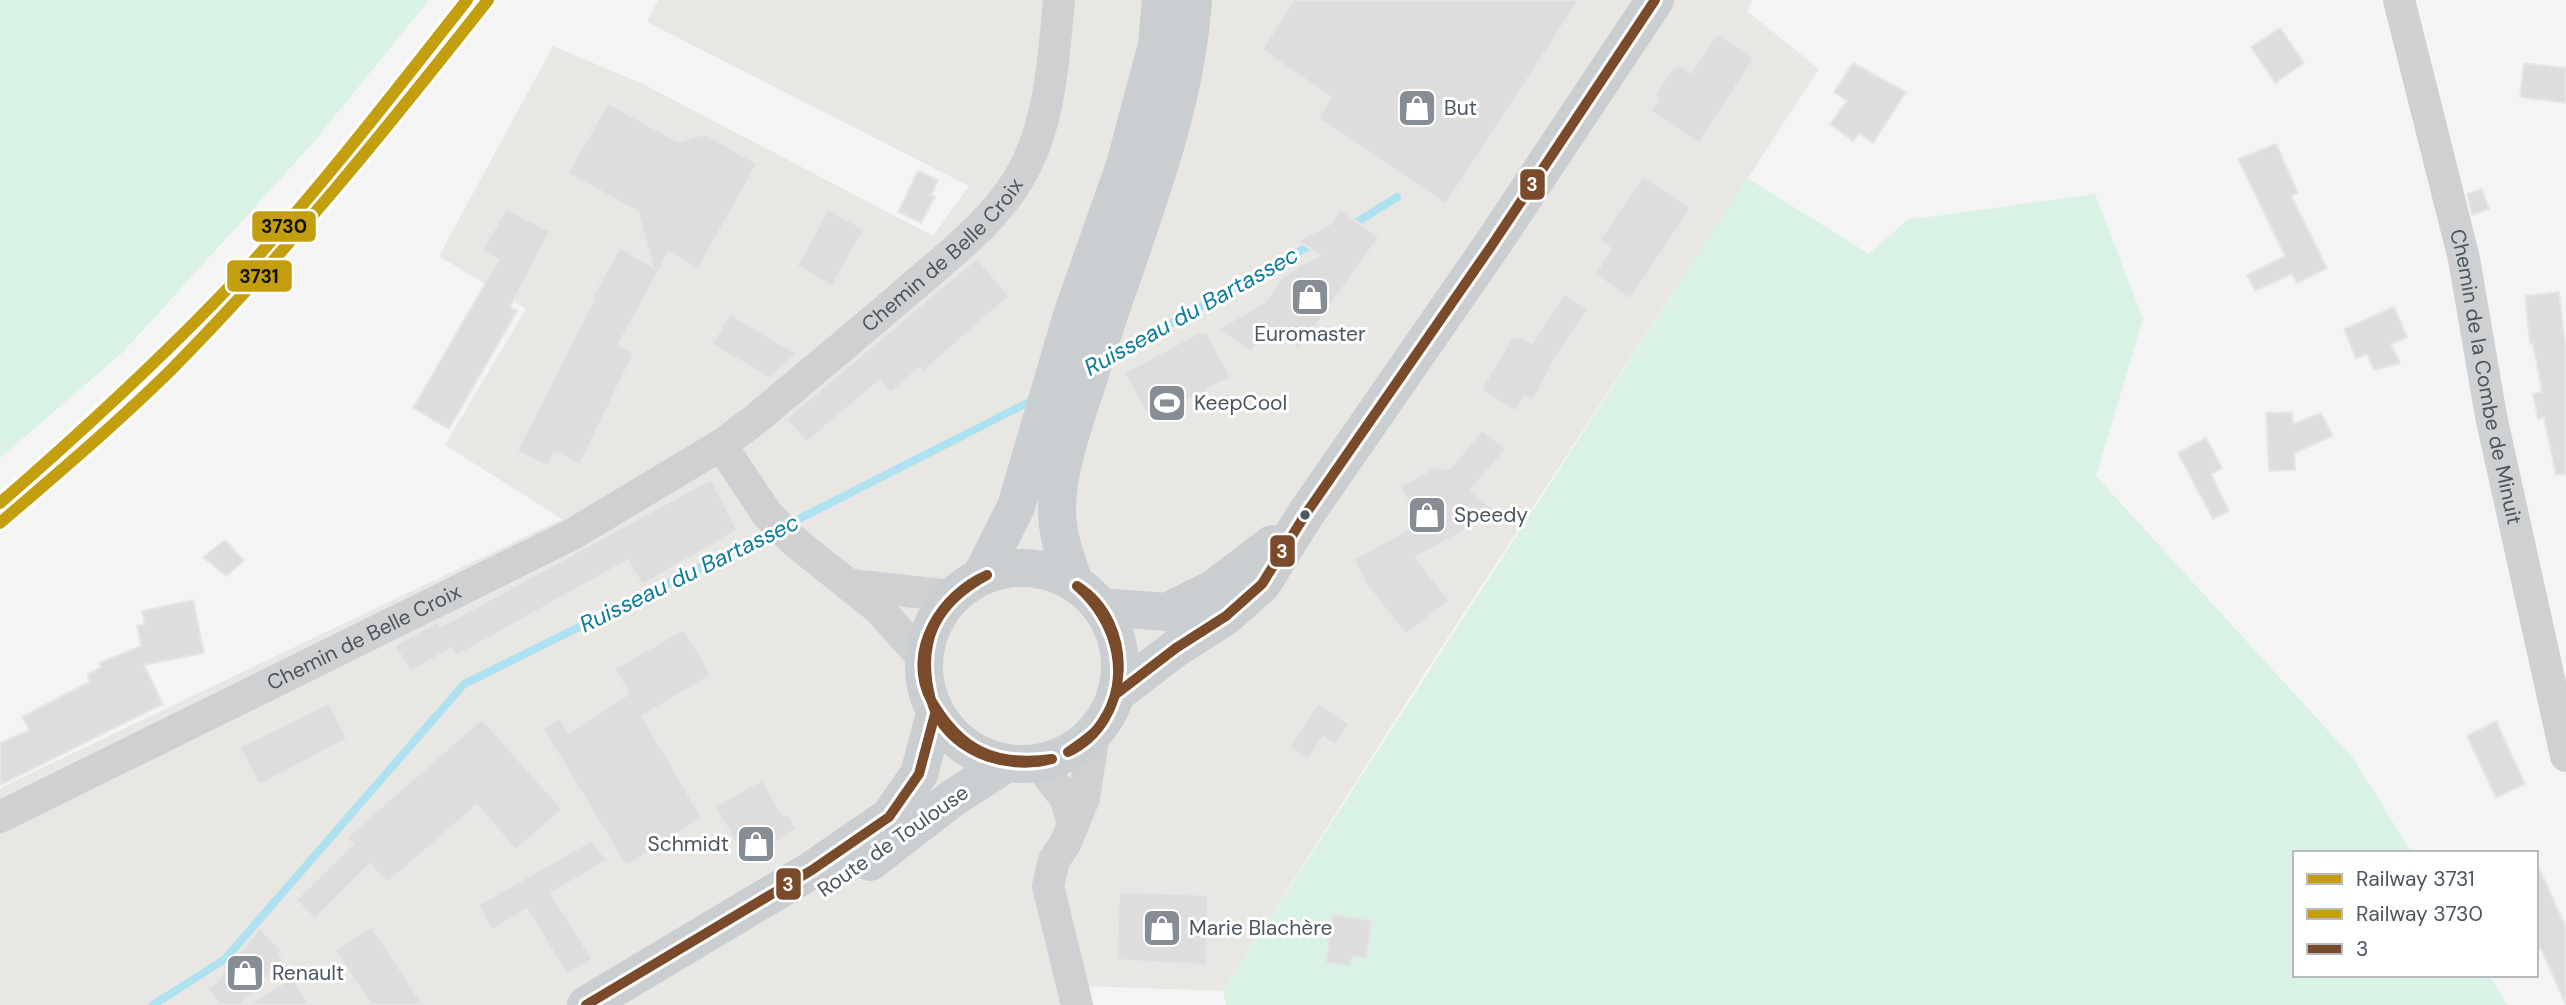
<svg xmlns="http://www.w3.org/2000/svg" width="2566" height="1005" viewBox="0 0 2566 1005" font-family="'DM Sans',sans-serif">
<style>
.commercial{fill:#e8e7e3}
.green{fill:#d9f2e3}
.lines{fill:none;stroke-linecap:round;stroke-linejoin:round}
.stream{stroke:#aee2f0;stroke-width:8}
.building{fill:#ddddde;stroke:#e5e6e7;stroke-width:2}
.street{stroke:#ced0d2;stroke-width:32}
.primary{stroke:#caced1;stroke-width:38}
.bus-1-casing{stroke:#fff;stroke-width:16}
.bus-1{stroke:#7a4b2a;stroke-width:10}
.rail-1-casing{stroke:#fff;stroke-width:18}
.rail-2-casing{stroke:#fff;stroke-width:18}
.rail-1{stroke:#c39e0f;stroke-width:12}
.rail-2{stroke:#c39e0f;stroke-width:12}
.bus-dot{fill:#4a5661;stroke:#fff;stroke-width:2.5}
.labels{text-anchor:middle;stroke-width:6;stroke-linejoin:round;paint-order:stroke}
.poi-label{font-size:21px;fill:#4a5661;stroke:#fff;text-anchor:start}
.street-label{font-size:21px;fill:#4a5661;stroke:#fff}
.water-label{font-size:23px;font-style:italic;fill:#0c7c9b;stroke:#fff}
.line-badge{stroke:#fff;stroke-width:2.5}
.badge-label{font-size:19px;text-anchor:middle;font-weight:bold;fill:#fff}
.pale-badge-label{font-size:19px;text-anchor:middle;font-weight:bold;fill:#111}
</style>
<rect width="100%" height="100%" fill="#f4f4f4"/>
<!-- commercial -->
<path class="commercial" d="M658 0H1753L1747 11 1819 69 1444 643 1223 991 1083 986 1089 1005H0V788L562 519 445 445 526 309 439 256 553 46 643 84 933 236 969 186 647 22Z"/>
<!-- green -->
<path class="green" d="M0 0H429L312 144 123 352 0 458Z
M1747 178 1869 254 1907 220 2095 194 2143 319 2096 476 2353 758 2412 853H2295V975H2489L2507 1005H1226L1223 991Z"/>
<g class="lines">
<!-- stream -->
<path class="stream" d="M1357 222 1397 197
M1109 358 1307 247
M789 524 1033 400
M153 1005 225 959 464 684 774 531"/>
</g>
<!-- building -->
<path class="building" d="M1294 0H1579L1446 204 1318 118 1331 97 1262 50Z
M2280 28 2304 63 2275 83 2251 47Z
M1717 34 1754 58 1699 143 1650 111 1658 101 1656 94 1672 68 1680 66 1691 73Z
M1853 63 1906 92 1873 143 1859 133 1853 141 1830 124 1847 101 1834 92Z
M2524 63 2566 68V103L2520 97Z
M608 103 678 142 705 134 757 164 698 269 669 252 618 345 634 353 580 464 554 452 547 466 517 451 595 298 592 297 620 248 653 267 638 212 568 173Z
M2276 144 2298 193 2291 196 2327 268 2297 283 2292 274 2255 291 2247 275 2285 256 2238 159Z
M918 171 938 180 931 195 935 197 921 223 898 212Z
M1643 176 1691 208 1630 299 1595 274 1611 249 1600 240Z
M2482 189 2489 209 2472 215 2467 194Z
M506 209 550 231 510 307 517 311 449 429 413 408 499 260 482 251Z
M1340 209 1379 237 1299 349 1268 327 1251 352 1219 329 1266 301 1282 276 1320 255 1298 241 1330 224Z
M828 210 864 229 832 286 797 266Z
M977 258 1009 296 923 372 920 368 890 393 880 380 807 442 786 419Z
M2559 292 2566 351V474L2556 475 2544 417 2538 419 2533 394 2542 392 2533 343 2530 344 2525 296Z
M1564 294 1588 309 1556 357 1533 401 1525 396 1515 411 1481 390 1512 338 1522 337 1532 343Z
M2394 307 2407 337 2391 344 2400 363 2374 370 2367 354 2356 359 2344 329Z
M730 314 797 354 769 378 712 344Z
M1198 333H1207L1231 378 1206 389 1203 399 1194 397 1150 420 1124 373Z
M2292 412 2293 424 2321 413 2333 436 2294 453 2295 470 2269 471 2266 413Z
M1482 430 1506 449 1471 490 1497 513 1416 557 1449 601 1406 634 1366 584 1354 559 1420 523 1400 487 1435 467 1450 469Z
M2206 438 2222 468 2211 474 2229 511 2213 519 2178 453Z
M711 479 737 530 642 585 628 560 456 656 451 648 411 672 395 646 437 622 440 627Z
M225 540 244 561 226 576 203 557Z
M193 600 204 653 144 665 163 704 0 785V743L29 730 22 717 89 682 88 674 101 667 99 663 141 646 137 626 145 624 142 611Z
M684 629 711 675 642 716 702 818 626 866 543 729 560 718 569 732 629 694 615 669Z
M329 703 347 739 259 785 240 747Z
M1318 703 1349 724 1335 745 1323 737 1308 759 1290 747Z
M482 719 562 809 516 850 477 805 387 883 370 864 315 919 296 900 353 844 347 837Z
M2496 721 2525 784 2496 798 2467 736Z
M762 780 782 814 789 815 796 829 775 843 778 847 749 865 715 807Z
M591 841 607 860 551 893 592 959 567 974 527 909 492 930 478 905Z
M2536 861 2566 928V1005L2541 949 2536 951Z
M1119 892 1208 895 1206 965 1117 960Z
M1332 915 1371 920 1367 958 1353 956 1351 966 1326 963Z
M372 927 423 1005H371L335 950Z
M260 928 282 952 279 953 283 960 240 1005H220L208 989 216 983Z
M293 977 309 1005H249Z"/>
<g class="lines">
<!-- street -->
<g class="street">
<path id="s1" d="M2399 0 2464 259 2491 416 2566 756"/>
<path d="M721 445 767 514 795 542 879 609 923 658"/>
<path d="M852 585 952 596"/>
<path d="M1038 763 1066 799 1073 825"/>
<path id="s2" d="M0 817 571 535 721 445 756 419C807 376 859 333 910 289 953 252 1004 214 1028 161 1051 112 1054 53 1059 0"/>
<path d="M1077 1005 1048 886 1054 860 1065 844 1084 798 1094 733"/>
</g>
<!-- primary -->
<path class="primary" d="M924 666a98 98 0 1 1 196 0a98 98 0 1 1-196 0Z
M981 576 1016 507 1072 315 1125 165 1157 45 1161 0
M1074 582C1065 556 1056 533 1057 505 1059 461 1076 418 1089 377 1126 253 1184 130 1193 0
M1101 607 1167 612 1213 589 1272 544
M1116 694 1176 648 1226 616 1262 584 1305 515 1492 245 1655 0
M870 862 953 798 1007 763
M586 1005 812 870 889 817 919 774 935 714"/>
<!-- bus-1 casing -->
<g class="bus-1-casing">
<path id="bus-1" d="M1116 694 1176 648 1226 616 1262 584 1305 515 1492 245 1655 0
M931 700C960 750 994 767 1052 759
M931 700C945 750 1005 772 1052 759
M931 700C905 651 942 594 987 575
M931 700C916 642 935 603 987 575
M1068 752C1078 745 1091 737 1098 728 1134 682 1118 621 1077 586
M1068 752C1132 722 1136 623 1077 586
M586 1005 812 870 889 817 919 774 935 714"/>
</g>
<!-- bus-1 -->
<use href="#bus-1" class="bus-1"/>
<!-- rail-1 casing -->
<g class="rail-1-casing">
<path id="rail-1" d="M0 523C58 473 116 424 170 371 285 255 387 128 488 0"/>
</g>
<!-- rail-2 casing -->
<g class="rail-2-casing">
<path id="rail-2" d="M0 503C86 428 171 350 249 266 326 181 396 90 467 0"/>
</g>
<!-- rail-1 -->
<use href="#rail-1" class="rail-1"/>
<!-- rail-2 -->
<use href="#rail-2" class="rail-2"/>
</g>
<!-- icons -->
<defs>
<g id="shop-square" transform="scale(2.0125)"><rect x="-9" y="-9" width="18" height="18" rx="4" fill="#868d94" stroke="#fff"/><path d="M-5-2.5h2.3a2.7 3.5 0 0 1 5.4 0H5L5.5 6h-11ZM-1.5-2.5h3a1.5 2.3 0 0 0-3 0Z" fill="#fff"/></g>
<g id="stadium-square" transform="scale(2.0125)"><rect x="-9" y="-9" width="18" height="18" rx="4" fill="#868d94" stroke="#fff"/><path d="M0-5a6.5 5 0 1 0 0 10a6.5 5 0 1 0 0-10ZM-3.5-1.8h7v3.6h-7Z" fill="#fff"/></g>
</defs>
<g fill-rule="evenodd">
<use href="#shop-square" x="1417" y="108"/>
<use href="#shop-square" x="1310" y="297"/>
<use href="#stadium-square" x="1167" y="403"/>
<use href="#shop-square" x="1427" y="515"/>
<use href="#shop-square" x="756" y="844"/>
<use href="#shop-square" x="1162" y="928"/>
<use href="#shop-square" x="245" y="973"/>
</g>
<!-- markers -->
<circle class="bus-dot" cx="1305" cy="515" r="6"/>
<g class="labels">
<!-- poi labels -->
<g class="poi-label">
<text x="1444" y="115">But</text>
<text x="1310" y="341" text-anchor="middle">Euromaster</text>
<text x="1194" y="410">KeepCool</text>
<text x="1454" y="522">Speedy</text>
<text x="729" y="851" text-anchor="end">Schmidt</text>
<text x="1189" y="935">Marie Blachère</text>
<text x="272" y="980">Renault</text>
</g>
<!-- street labels -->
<g class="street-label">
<text dy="7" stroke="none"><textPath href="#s2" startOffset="1104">Chemin de Belle Croix</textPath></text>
<text dy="7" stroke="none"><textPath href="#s1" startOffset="387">Chemin de la Combe de Minuit</textPath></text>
<text dy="7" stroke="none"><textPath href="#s2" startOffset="406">Chemin de Belle Croix</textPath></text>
<text transform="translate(893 841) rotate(-35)" y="7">Route de Toulouse</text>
</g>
<!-- water labels -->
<g class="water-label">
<text transform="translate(1191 311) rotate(-29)" y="8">Ruisseau du Bartassec</text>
<text transform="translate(689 573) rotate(-26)" y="8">Ruisseau du Bartassec</text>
</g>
</g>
<g class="line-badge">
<rect x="1519" y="168" width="27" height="33" rx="7" fill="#7a4b2a"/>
<rect x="251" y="210" width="66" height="33" rx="7" fill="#c39e0f"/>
<rect x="226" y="259" width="67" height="34" rx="7" fill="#c39e0f"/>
<rect x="1269" y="534" width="27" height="34" rx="7" fill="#7a4b2a"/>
<rect x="775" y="867" width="27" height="34" rx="7" fill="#7a4b2a"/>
</g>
<g class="badge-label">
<text x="1532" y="191">3</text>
<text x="1282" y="558">3</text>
<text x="788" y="891">3</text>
</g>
<g class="pale-badge-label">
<text x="284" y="233">3730</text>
<text x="259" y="283">3731</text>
</g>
<!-- legend -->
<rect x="2293" y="851" width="245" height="126" fill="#ffffff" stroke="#b7bbc0" stroke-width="2"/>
<rect x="2307" y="874" width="35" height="10" fill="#c39e0f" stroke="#b7bbc0" stroke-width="2"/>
<text x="2356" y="886" font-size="21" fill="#4a5661">Railway 3731</text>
<rect x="2307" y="909" width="35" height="10" fill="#c39e0f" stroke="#b7bbc0" stroke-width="2"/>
<text x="2356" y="921" font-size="21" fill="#4a5661">Railway 3730</text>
<rect x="2307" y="944" width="35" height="10" fill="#7a4b2a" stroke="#b7bbc0" stroke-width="2"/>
<text x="2356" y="956" font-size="21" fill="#4a5661">3</text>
</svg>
